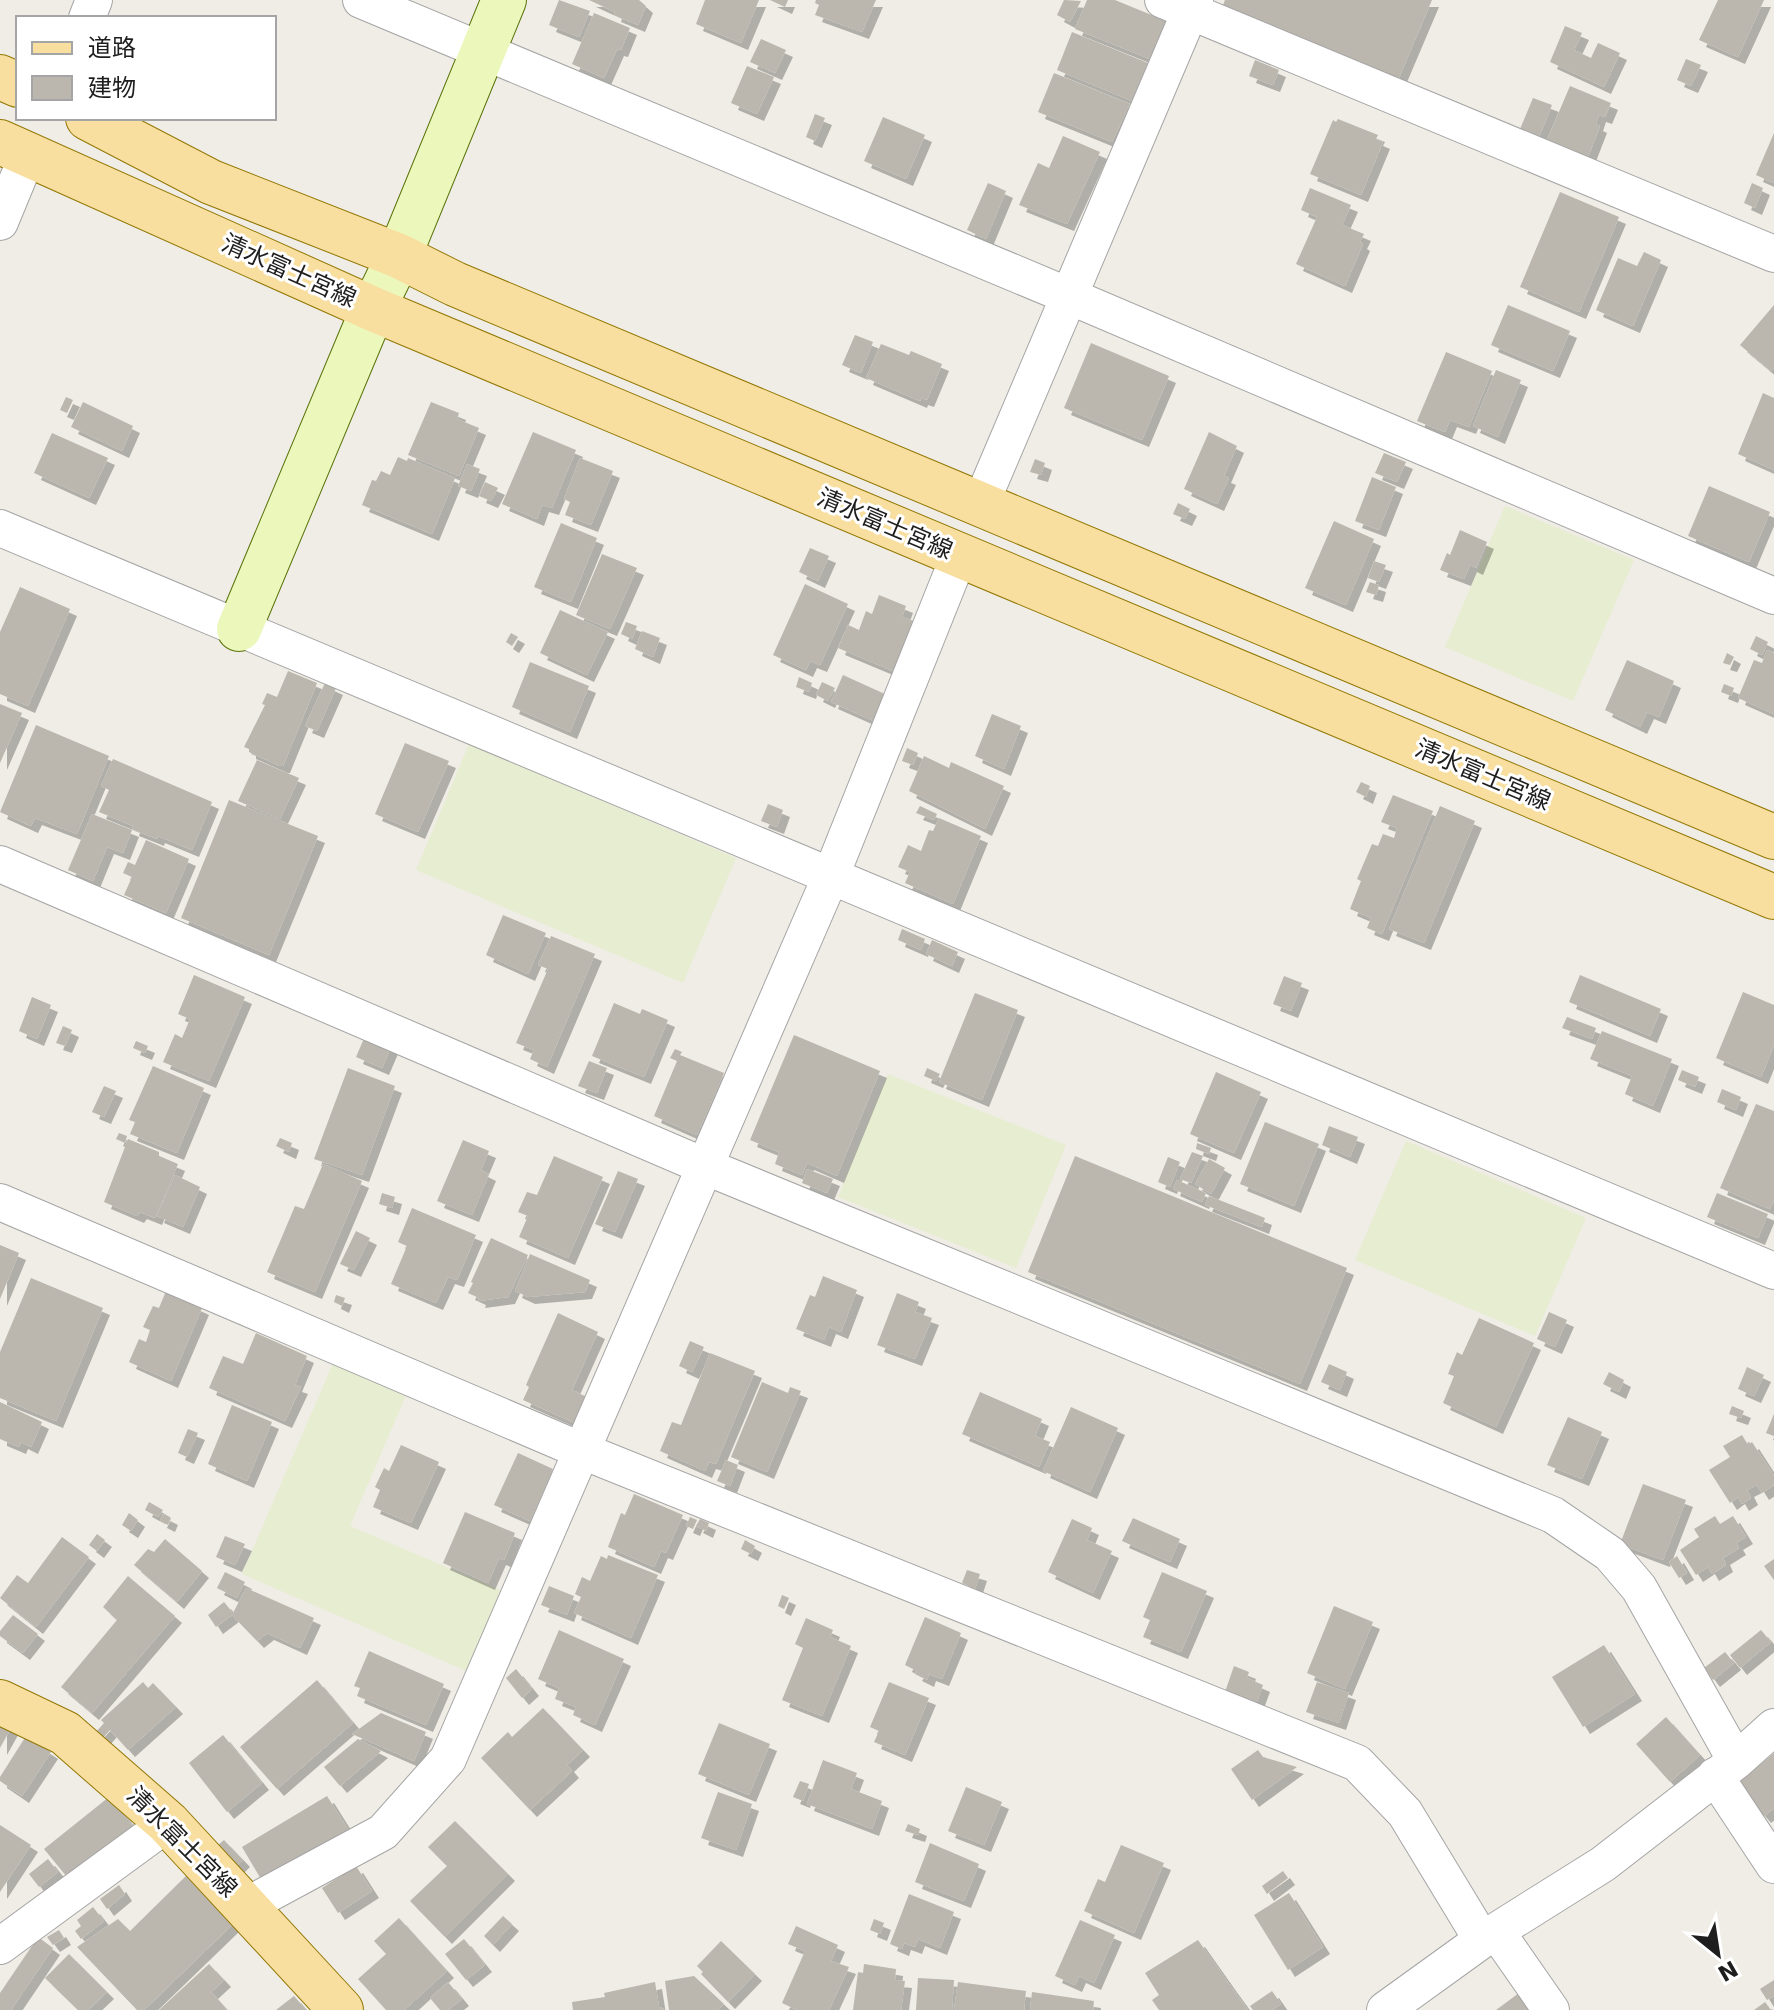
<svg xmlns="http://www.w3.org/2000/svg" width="1774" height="2010" viewBox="0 0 1774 2010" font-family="'DejaVu Sans','Noto Sans JP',sans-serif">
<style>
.farmland{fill:#e7edd1}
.building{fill:#bbb6ae;filter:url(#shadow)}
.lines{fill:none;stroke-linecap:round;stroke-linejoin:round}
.street-casing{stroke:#a5a5a5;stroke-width:38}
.secondary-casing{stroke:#587209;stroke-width:46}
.primary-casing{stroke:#937805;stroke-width:46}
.street{stroke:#fff;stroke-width:36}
.secondary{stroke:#ebf7bb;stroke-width:44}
.primary{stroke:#f8dfa0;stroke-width:44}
.labels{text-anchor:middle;stroke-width:6;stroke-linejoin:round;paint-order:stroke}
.street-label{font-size:24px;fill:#1e1e1e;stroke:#fff}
</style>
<defs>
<filter id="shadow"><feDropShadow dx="7" dy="7" stdDeviation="0" flood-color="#0004"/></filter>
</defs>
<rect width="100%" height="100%" fill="#efede5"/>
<!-- farmland -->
<path class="farmland" d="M1505 506 1634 560 1573 701 1445 647Z
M469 744 736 858 683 983 416 870Z
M888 1074 1066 1145 1016 1268 838 1197Z
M1406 1141 1586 1218 1535 1336 1355 1260Z
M334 1361 407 1393 350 1526 505 1592 471 1673 242 1574Z"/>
<!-- building -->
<path class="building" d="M559 0 590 11 579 37 549 25Z
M589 0H639L646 6 638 25 614 15 615 12Z
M705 0H759L741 43 696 24Z
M770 0H788L785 7Z
M816 0H876L862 32 815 15 819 5 815 3Z
M1064 0 1081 1 1070 22 1057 15Z
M1087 0H1115L1166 21 1150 59 1075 29Z
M1225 0H1432L1398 80 1223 5Z
M1718 0H1764L1738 57 1699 40Z
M594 13 630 28 621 50 617 49 604 78 572 64Z
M1565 26 1582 33 1574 50 1591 58 1598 43 1620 53 1604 87 1550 62Z
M1072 32 1148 63 1132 101 1057 70Z
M761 39 786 50 775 73 750 62Z
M1686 59 1701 65 1691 86 1677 80Z
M1255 60 1279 70 1273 85 1249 76Z
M747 66 774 77 757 114 731 103Z
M1054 73 1130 104 1112 142 1038 112Z
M1570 86 1611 103 1605 117 1599 115 1596 124 1600 126 1588 157 1547 140Z
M1533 98 1552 105 1537 142 1518 134Z
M815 114 825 118 815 141 806 137Z
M883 117 925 135 906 179 864 161Z
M1338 119 1378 135 1376 139 1383 142 1361 195 1310 174 1333 120 1336 122Z
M1774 133V183L1756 175Z
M1063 136 1100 152 1067 224 1019 205 1038 163 1049 168Z
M988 183 1006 191 986 239 967 230Z
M1752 183 1763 188 1755 208 1744 203Z
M1310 188 1351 205 1342 225 1364 234 1360 242 1363 244 1345 286 1296 264 1317 217 1301 210Z
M1560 192 1619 217 1579 312 1520 287Z
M1644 252 1661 260 1633 326 1596 310 1618 258 1637 266Z
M1508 305 1570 331 1553 371 1491 345Z
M1774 305V368L1771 371 1740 345Z
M855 335 873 342 861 373 842 365Z
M1091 343 1169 376 1142 440 1064 408Z
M881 344 909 355 911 351 942 364 927 400 921 398 920 401 866 378Z
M1446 352 1492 371 1469 427 1450 420 1445 432 1417 421Z
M1496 370 1521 380 1498 437 1473 426Z
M1763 393 1774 398V470L1738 454Z
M66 397 73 400 67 413 60 410Z
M83 402 133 426 122 451 71 427Z
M431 402 459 413 457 419 479 428 459 476 408 455Z
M533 432 576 450 552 508 542 505 537 519 502 504Z
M1209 432 1237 446 1224 476 1229 478 1217 504 1184 489Z
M52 433 108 458 89 498 34 473Z
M1384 453 1406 462 1397 482 1375 473Z
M398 457 407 461 408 458 455 478 432 534 362 505 372 480 376 481 381 471 390 475Z
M580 458 613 471 591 525 565 515 570 502 564 499Z
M1035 459 1045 463 1041 475 1030 472Z
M467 464 480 469 471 491 458 486Z
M1372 477 1396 487 1379 530 1355 521Z
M485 482 498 488 491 501 479 496Z
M1709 486 1770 512 1749 562 1688 536Z
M1178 503 1190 509 1185 519 1173 514Z
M1334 521 1374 539 1346 605 1305 588Z
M561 523 597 538 571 602 534 587Z
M1460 530 1487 542 1476 568 1470 565 1464 579 1440 570 1447 553 1450 555Z
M810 548 829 556 818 581 799 572Z
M602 554 637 568 610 629 576 615Z
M1374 561 1386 565 1379 582 1368 578Z
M1370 582 1379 585 1376 595 1366 592Z
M805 584 848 604 820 665 810 661 806 670 773 655Z
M20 587 70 609 28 706 0 694V632Z
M879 595 906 606 902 617 914 621 893 671 838 648 848 625 859 630 866 611 872 614Z
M560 610 608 632 587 675 540 653Z
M626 622 637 626 632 639 621 634Z
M642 631 660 638 653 657 635 649Z
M511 633 518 637 512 646 506 642Z
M1756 636 1768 642 1762 655 1750 649Z
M1767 650 1774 653V714L1738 698 1754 660 1762 663Z
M1727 653 1734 657 1730 665 1723 663Z
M1627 660 1674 681 1659 717 1647 712 1640 727 1605 710Z
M530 662 589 686 570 732 512 707Z
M288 671 317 683 283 766H280L249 752V749L244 747 265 705 262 704 267 693 277 697Z
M843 675 887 695 876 722 831 702Z
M799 677 812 683 809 692 796 687Z
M822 682 835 688 828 701 816 695Z
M325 683 336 688 317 731 305 726Z
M1724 684 1734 688 1731 696 1721 692Z
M0 704 22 713 0 763Z
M992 714 1021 726 1004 769 975 756Z
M36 725 109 756 77 834 35 818 31 826 0 812Z
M405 743 449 761 418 832 375 814Z
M907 748 918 753 913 765 902 761Z
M924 756 949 768 951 762 1004 786 985 829 909 791Z
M113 759 212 802 192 850 158 836 157 839 132 829 133 826 99 812 109 790 101 786Z
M257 760 299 778 280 819 238 801Z
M1361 782 1370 786 1366 797 1356 792Z
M1393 795 1433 811 1382 934 1367 928 1371 918 1350 909 1361 881 1357 879 1372 844 1378 846 1383 834 1394 838 1397 828 1381 822Z
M229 800 318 836 269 955 181 918Z
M768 804 783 810 777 827 761 821Z
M920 806 937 814 934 820 916 813Z
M1440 806 1475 821 1424 943 1389 929Z
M92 814 132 830 123 853 107 847 93 881 68 870Z
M939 818 981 836 953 904 905 883 910 872 898 867 908 845 921 851 929 830 933 831Z
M146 840 189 859 166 913 124 895 132 877 123 873 128 862 135 865Z
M503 915 546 933 528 974 486 955Z
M902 929 925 939 921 950 898 940Z
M551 936 595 954 547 1067 530 1059 534 1050 516 1043 548 969 538 965Z
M932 940 958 952 952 966 926 954Z
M194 975 245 997 209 1081 163 1062 175 1034 182 1038 190 1019 178 1014Z
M1580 975 1661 1009 1650 1036 1569 1002Z
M1284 976 1302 983 1291 1011 1273 1004Z
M1743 992 1774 1005V1045L1761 1077 1716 1058Z
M975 993 1018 1010 982 1100 939 1082Z
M32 997 51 1005 37 1039 19 1031Z
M614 1003 640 1014 642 1009 668 1020 644 1077 592 1056Z
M1567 1017 1596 1028 1592 1039 1562 1028Z
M63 1026 72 1030 65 1046 56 1043Z
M1602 1031 1672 1059 1653 1106 1625 1094 1632 1076 1590 1059Z
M794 1035 880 1071 837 1176 807 1163 802 1175 775 1164 779 1152 750 1140Z
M365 1036 391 1047 382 1068 356 1057Z
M136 1041 148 1046 145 1053 133 1048Z
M675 1049 682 1052 680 1055 724 1073 697 1135 654 1116 677 1061 670 1058Z
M589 1061 607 1068 597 1093 578 1086Z
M153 1066 204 1088 177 1153 130 1134 135 1122 129 1120Z
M348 1068 395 1086 362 1175 314 1159Z
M927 1068 940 1074 936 1081 924 1076Z
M1682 1070 1699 1077 1695 1087 1678 1080Z
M1216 1072 1261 1092 1234 1153 1190 1134Z
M104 1086 116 1091 104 1117 92 1112Z
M1722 1089 1741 1097 1736 1110 1717 1102Z
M1756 1104 1774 1111V1200L1770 1209 1720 1188Z
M1265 1122 1319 1144 1294 1206 1240 1184Z
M1329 1126 1358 1137 1350 1157 1322 1145Z
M119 1133 127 1136 125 1143 116 1139Z
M280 1138 292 1143 289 1152 276 1146Z
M128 1139 159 1152V1156L178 1164 155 1218 140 1212 137 1216 104 1202Z
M463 1140 489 1151 481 1170 489 1174 472 1215 437 1201Z
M1197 1143 1211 1148 1209 1154 1196 1149Z
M1192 1152 1203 1156 1191 1183 1180 1179Z
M554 1156 603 1177 568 1258 519 1237 528 1216 518 1212 527 1192 537 1195Z
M1075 1156 1347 1268 1300 1384 1028 1272Z
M1168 1157 1180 1162 1170 1187 1158 1182Z
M1209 1159 1225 1168 1211 1194 1195 1184Z
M323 1164 362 1181 315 1292 267 1272 295 1206 304 1209Z
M807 1169 833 1179 827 1193 802 1183Z
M618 1171 638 1179 615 1232 595 1224Z
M175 1175 200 1187 183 1227 157 1216Z
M1177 1180 1206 1193 1202 1202 1173 1189Z
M382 1193 395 1197 392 1208 379 1204Z
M1717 1193 1768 1214 1758 1238 1707 1217Z
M1209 1196 1265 1218 1262 1227 1205 1205Z
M412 1208 476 1235 457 1280 448 1277 436 1303 391 1284 407 1246 398 1242Z
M356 1231 370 1238 354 1270 340 1264Z
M491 1238 528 1255 508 1297 478 1301 479 1298 468 1293 473 1283 471 1282Z
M0 1245 19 1253 0 1299Z
M530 1254 590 1280 585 1292 528 1297 515 1291Z
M823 1276 857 1290 841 1332 829 1327 824 1340 796 1329 810 1295 815 1297Z
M31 1278 103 1308 56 1421 0 1398V1352Z
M166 1291 202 1308 171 1381 129 1362 139 1339 146 1342 150 1330 143 1327 153 1306 159 1308Z
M897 1293 919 1302 915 1312 932 1318 915 1359 877 1345Z
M336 1295 345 1298 342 1306 334 1302Z
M1549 1312 1567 1320 1555 1347 1537 1339Z
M558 1313 598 1332 572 1390 591 1399 579 1425 523 1400 529 1387 526 1385Z
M1479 1318 1534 1343 1496 1427 1443 1403 1454 1376 1448 1374 1457 1352 1462 1355Z
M256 1333 307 1356 295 1385 301 1387 285 1421 209 1388 223 1356 243 1364Z
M690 1341 704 1347 692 1372 679 1366Z
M710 1353 755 1371 716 1464 709 1462 705 1471 660 1451 672 1422 681 1425Z
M1329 1364 1347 1372 1340 1390 1321 1382Z
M1747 1367 1764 1375 1754 1396 1738 1389Z
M1609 1372 1624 1380 1619 1392 1603 1384Z
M762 1382 788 1393 790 1387 801 1391 767 1472 731 1457Z
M980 1392 1042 1419 1035 1436 1050 1442 1039 1467 962 1434Z
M0 1402 42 1422 31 1447 21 1442 19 1447 0 1439Z
M232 1405 272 1422 247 1481 208 1464Z
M1732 1406 1744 1411 1741 1418 1729 1414Z
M1071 1407 1118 1428 1090 1492 1043 1471Z
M1774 1414V1436L1766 1433Z
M1568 1417 1602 1432 1582 1479 1547 1465Z
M188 1429 198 1433 187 1457 178 1453Z
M1742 1435 1748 1445 1752 1442 1774 1476V1485L1762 1493 1757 1485 1747 1490 1751 1498 1742 1504 1738 1497 1730 1503 1709 1470 1730 1457 1723 1446Z
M401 1445 439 1462 411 1523 373 1507 380 1490 375 1487 384 1468 389 1471Z
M518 1453 553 1469 530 1521 494 1505Z
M726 1460 738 1465 730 1486 717 1481Z
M1643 1484 1686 1500 1663 1560 1620 1544Z
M634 1494 683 1515 666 1553 661 1551 654 1567 608 1547 621 1513 625 1515Z
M149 1502 163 1510 158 1517 145 1510Z
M465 1512 515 1533 504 1560 499 1558 488 1583 443 1563Z
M129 1513 138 1520 131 1531 122 1525Z
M163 1514 171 1518 168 1525 160 1521Z
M1715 1516 1720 1524 1733 1516 1746 1537 1736 1543 1739 1548 1723 1558 1726 1565 1712 1574 1708 1567 1696 1575 1680 1550 1699 1537 1694 1529Z
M690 1517 697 1520 693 1529 686 1526Z
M1133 1518 1180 1539 1170 1562 1122 1541Z
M700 1519 709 1523 706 1531 696 1526Z
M1072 1519 1092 1528 1087 1540 1112 1551 1093 1593 1048 1572Z
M97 1534 105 1540 97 1551 89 1545Z
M225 1536 245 1544 235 1565 216 1557Z
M62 1537 89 1557 36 1627 0 1598 17 1575 28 1583Z
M165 1539 202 1571 177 1602 134 1565 148 1549 154 1552Z
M745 1540 755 1546 751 1554 741 1549Z
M608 1555 658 1575 631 1638 574 1613 581 1597 575 1594 582 1577 590 1581 601 1556 607 1559Z
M1677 1556 1687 1573 1679 1578 1669 1562Z
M1774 1559V1580L1764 1566Z
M967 1570 980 1574 975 1589 962 1583Z
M225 1572 245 1582 237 1598 217 1588Z
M1162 1572 1207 1591 1181 1652 1143 1637 1150 1620 1143 1617Z
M128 1576 175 1616 92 1713 61 1687 117 1620 103 1607Z
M549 1586 574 1596 567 1615 541 1605Z
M246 1588 314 1618 300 1648 267 1633 257 1641 232 1615 216 1627 208 1615 224 1602 233 1613Z
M782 1595 789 1598 784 1609 778 1606Z
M1334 1606 1373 1622 1345 1689 1307 1673Z
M13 1615 38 1634 23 1653 0 1636V1631Z
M925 1617 961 1633 942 1679 929 1674 927 1680 915 1674 917 1671 905 1665Z
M806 1618 833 1630 830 1637 851 1646 822 1716 782 1700 803 1648 795 1644Z
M559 1630 624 1659 595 1725 573 1715 576 1707 555 1699 559 1688 538 1679Z
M1761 1630 1771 1642 1740 1668 1730 1655Z
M1604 1645 1635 1694 1583 1727 1552 1677Z
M369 1651 444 1684 426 1725 357 1696 360 1688 354 1686Z
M1725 1652 1734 1663 1713 1680 1704 1668Z
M1234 1666 1249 1672 1247 1678 1263 1685 1256 1704 1225 1692Z
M516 1669 532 1689 522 1698 506 1678Z
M317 1680 353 1723 277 1789 240 1747Z
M143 1682 148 1688 153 1683 176 1707 128 1750 110 1730 103 1738 96 1732 104 1723 101 1720Z
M889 1682 929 1698 905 1755 874 1742 879 1731 870 1727Z
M1317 1682 1349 1693 1339 1723 1306 1712Z
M543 1708 583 1750 567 1765 572 1771 530 1810 481 1758 508 1732 512 1737Z
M0 1713 15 1721 0 1748Z
M381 1713 426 1732 414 1761 352 1734Z
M1666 1717 1700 1755 1670 1782 1636 1744Z
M719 1723 770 1744 749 1795 698 1774Z
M223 1735 262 1783 227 1812 189 1763Z
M26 1736 51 1752 22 1796 0 1781V1777Z
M358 1739 381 1751 340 1786 324 1767Z
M1258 1750 1263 1757 1297 1767 1252 1800 1231 1769Z
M1774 1753V1808L1764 1816 1737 1784Z
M823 1760 857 1773 851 1789 882 1801 872 1829 807 1804Z
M800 1781 809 1784 803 1801 793 1797Z
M966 1787 1002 1802 984 1845 948 1831Z
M718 1792 752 1804 736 1850 701 1838Z
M327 1796 354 1839 268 1891 242 1847Z
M109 1797 141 1835 76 1888 44 1849Z
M455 1821 508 1874 445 1937 410 1901 447 1866 428 1847Z
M908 1824 920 1829 918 1835 905 1831Z
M0 1825 31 1845 0 1892Z
M224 1840 243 1860 237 1866 218 1845Z
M930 1843 979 1864 964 1901 915 1882Z
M1121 1845 1164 1863 1134 1933 1084 1911 1098 1879 1105 1882Z
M48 1859 58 1872 39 1887 29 1874Z
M356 1866 372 1891 338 1913 322 1888Z
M1283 1871 1288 1878 1267 1894 1262 1886Z
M187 1875 234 1923 144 2010H137L77 1947 118 1919 130 1931Z
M119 1885 125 1894 107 1909 100 1899Z
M1289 1893 1323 1947 1288 1970 1254 1915Z
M909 1894 954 1912 940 1948 918 1939 915 1947 904 1943 902 1949 890 1944Z
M93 1907 104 1921 81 1939 75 1931 81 1926 77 1920Z
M503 1916 512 1924 493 1945 484 1936Z
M399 1918 447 1971 404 2010H386L358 1979 386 1954 374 1941Z
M874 1919 884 1923 880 1934 870 1930Z
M1080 1920 1115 1935 1094 1983 1079 1976 1075 1985 1055 1976Z
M796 1926 838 1945 831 1961 849 1967 829 2010H797L782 2003 805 1951 788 1944Z
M59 1930 64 1938 53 1945 47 1937Z
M38 1937 53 1948 11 2010H0V1993Z
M464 1939 485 1965 466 1980 445 1954Z
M1198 1940 1229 1984 1248 2010H1159L1152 2000 1159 1995 1145 1973Z
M721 1941 755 1974 728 2002 701 1974 703 1972 697 1966Z
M69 1954 107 1992 88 2010H78L45 1978Z
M209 1964 224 1980 211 1992 227 2010H159Z
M864 1964 896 1969 895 1980 905 1981 901 2010H853L858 1972 863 1973Z
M694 1976 724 2004 717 2010H669L665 1981Z
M918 1978 954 1980 952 2010H916Z
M1774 1980V1996L1767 2000 1760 1989Z
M448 1982 462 1999 448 2010H440L430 1998Z
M655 1982 659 2007 666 2010H573L572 2002 605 1997 604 1993Z
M958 1982 1026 1991 1024 2010H954Z
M1272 1991 1281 2004 1272 2010H1253L1250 2006Z
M1032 1992 1094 2001 1093 2010H1030Z
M1519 1993 1532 2010H1496Z
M294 1996 306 2010H276Z
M1765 2002 1771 2010H1754Z"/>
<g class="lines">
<!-- street casing -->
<g class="street-casing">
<path id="street" d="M361 0 1069 296 1774 596
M1163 0 1774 254
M87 18 94 0
M0 222 28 154
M981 503 1195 0
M0 528 1774 1271
M0 864 704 1166 1553 1515 1610 1554 1639 1588 1736 1761
M0 1202 580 1450 1357 1763 1405 1813 1482 1940
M1715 1776 1774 1865
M246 1906 383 1832 448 1759 830 878 959 556
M1496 1931 1551 2010
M0 1946 168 1823
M1385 2010 1482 1940 1603 1864 1736 1761 1774 1727"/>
</g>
<!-- secondary casing -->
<g class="secondary-casing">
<path id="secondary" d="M239 629 373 309 399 256 504 0"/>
</g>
<!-- primary casing -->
<g class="primary-casing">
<path id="primary" d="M0 77 18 85
M88 118 211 182 399 256 455 284 1774 837
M0 142 373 309 1774 897
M0 1702 65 1733 168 1823 341 2010"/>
</g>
<!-- street -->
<use href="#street" class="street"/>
<!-- secondary -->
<use href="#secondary" class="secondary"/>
<!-- primary -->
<use href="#primary" class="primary"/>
</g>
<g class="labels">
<!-- street labels -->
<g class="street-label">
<text transform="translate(289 271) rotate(24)" y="8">清水富士宮線</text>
<text transform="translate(885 524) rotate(23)" y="8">清水富士宮線</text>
<text transform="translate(1483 775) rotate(23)" y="8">清水富士宮線</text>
<text transform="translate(182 1842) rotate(45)" y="8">清水富士宮線</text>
</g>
</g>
<!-- legend -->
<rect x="16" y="16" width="260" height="104" fill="#ffffff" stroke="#a5a5a5" stroke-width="2"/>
<rect x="32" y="42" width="40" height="12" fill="#f8dfa0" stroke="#a5a5a5" stroke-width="2"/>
<text x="88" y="56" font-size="24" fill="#1e1e1e">道路</text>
<rect x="32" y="76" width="40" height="24" fill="#bbb6ae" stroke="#a5a5a5" stroke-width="2"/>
<text x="88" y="96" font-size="24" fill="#1e1e1e">建物</text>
<!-- north arrow -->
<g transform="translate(1718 1954) rotate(150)" stroke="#ffffff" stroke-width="6" paint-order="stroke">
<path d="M0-6L14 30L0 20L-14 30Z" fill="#1e1e1e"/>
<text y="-12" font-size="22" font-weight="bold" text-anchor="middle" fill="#1e1e1e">N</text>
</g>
</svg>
